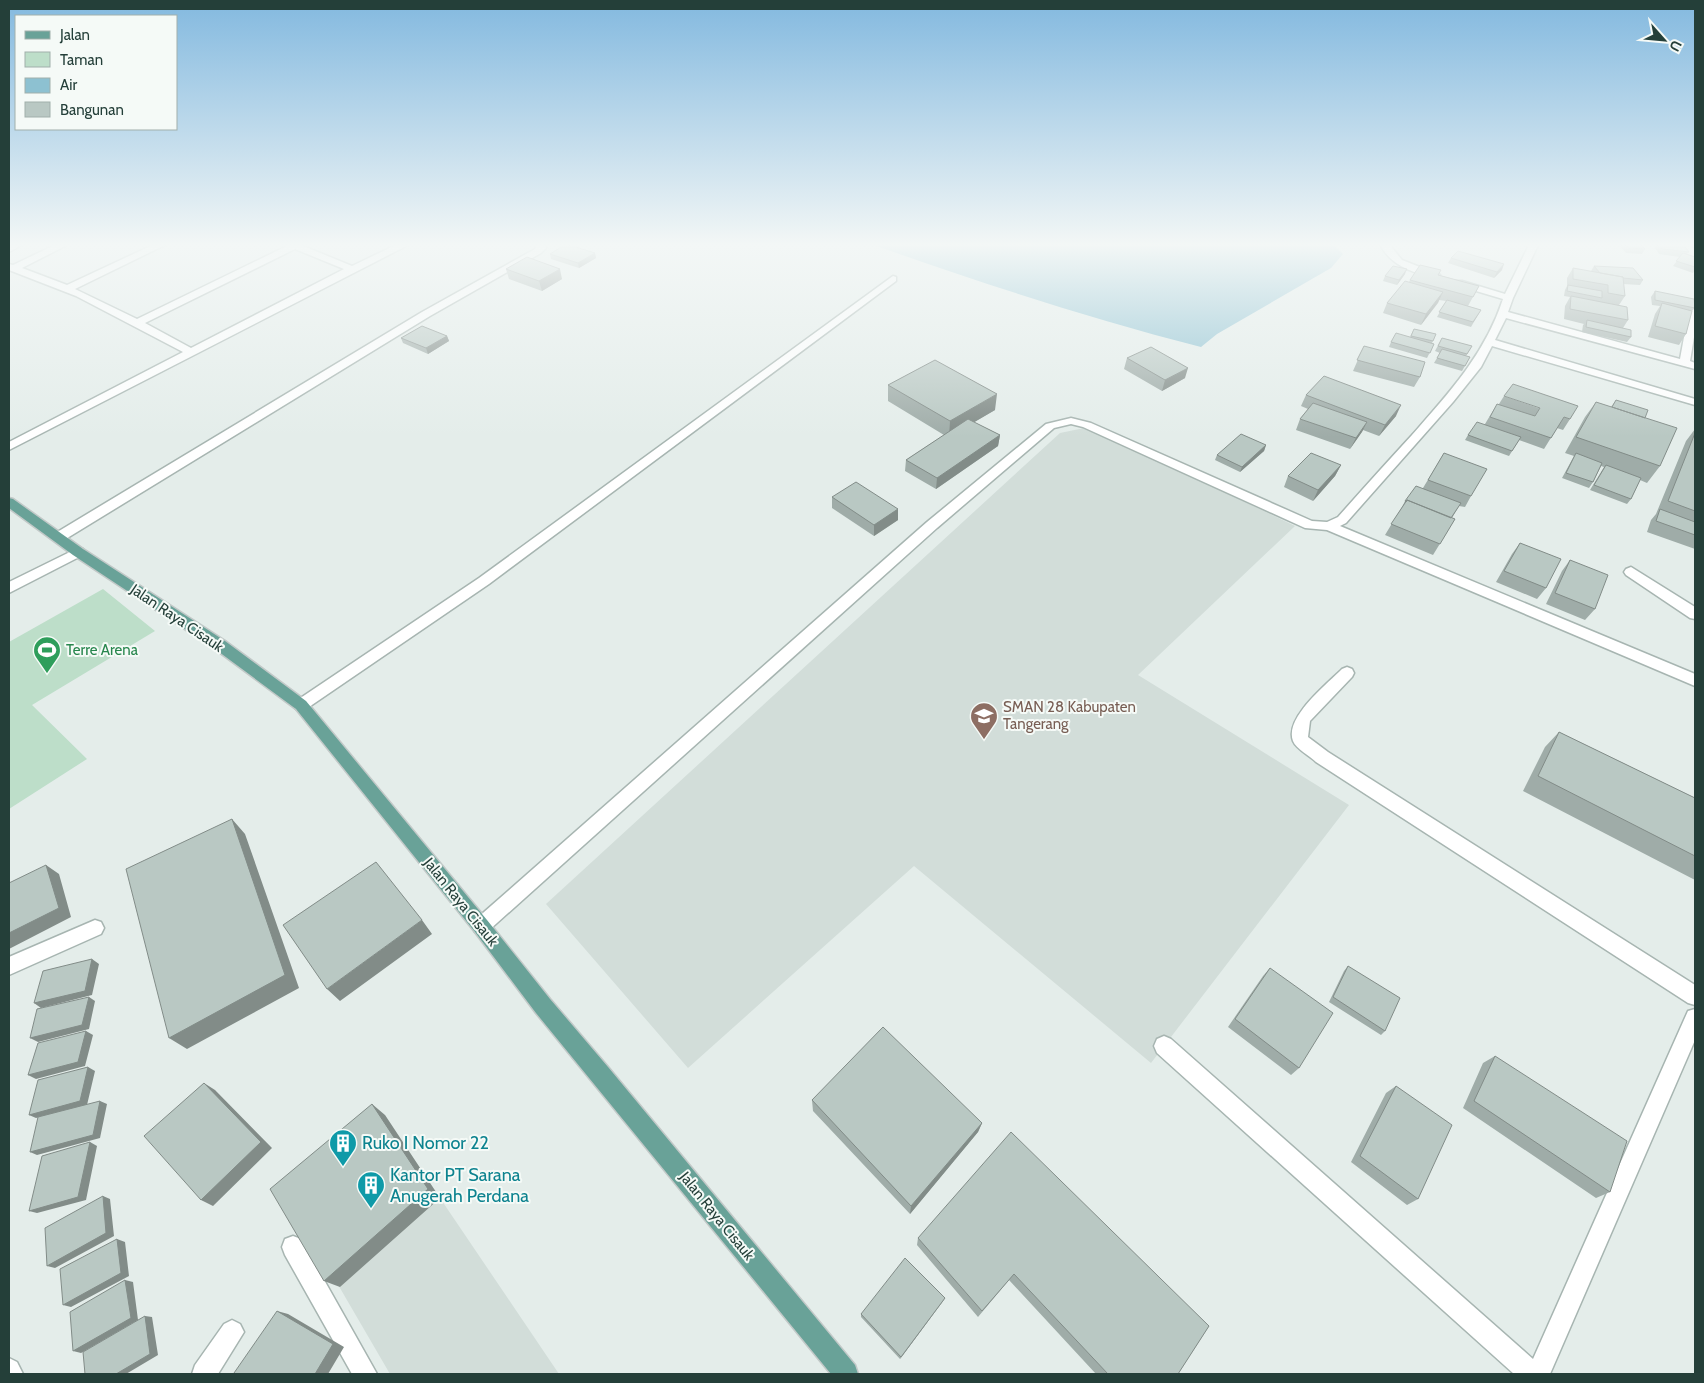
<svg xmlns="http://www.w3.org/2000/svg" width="1704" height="1383" viewBox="0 0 1704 1383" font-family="Cabin,sans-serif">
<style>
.built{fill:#d2ddd9}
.green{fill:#bddec9}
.water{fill:#8dc1d1}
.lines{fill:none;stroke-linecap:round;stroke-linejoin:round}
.minor-casing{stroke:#a7b5b1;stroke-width:3}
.major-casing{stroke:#c2c9c8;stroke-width:3}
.minor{fill:#fff;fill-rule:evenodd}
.major{fill:#69a298;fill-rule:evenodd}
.wall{fill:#9faca8}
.shaded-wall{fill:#828c88}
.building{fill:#b9c8c3;stroke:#828c88}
.labels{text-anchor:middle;stroke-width:4;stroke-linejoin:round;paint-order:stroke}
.street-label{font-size:15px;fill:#243f39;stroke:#f5faf7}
.leisure-label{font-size:15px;fill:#27864d;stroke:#f5faf7;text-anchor:start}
.education-label{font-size:15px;fill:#785e54;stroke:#f5faf7;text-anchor:start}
.near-culture-label{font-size:18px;fill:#0d838f;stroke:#f5faf7;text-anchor:start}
</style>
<rect width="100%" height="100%" fill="#e4edea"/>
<!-- built -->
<path class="built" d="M1089 427 1295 526 1138 675 1349 805 1151 1063 914 866 688 1068 546 904 1060 433Z
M385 1115 440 1198 559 1374H390L287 1197Z"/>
<!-- green -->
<path class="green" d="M103 589 155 631 32 705 87 759 9 809V642Z"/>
<!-- water -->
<path class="water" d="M868 243H1332L1343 254 1331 268 1217 334 1201 347C1088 318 978 282 868 243Z"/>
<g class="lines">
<!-- minor casing -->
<g class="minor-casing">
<path id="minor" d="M13 243H25L9 252V246Z
M59 243H71L22 268 67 285 157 243H169L75 289 137 319 287 246 283 243H296L352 266 400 243H412L9 450V442L183 352 76 296 9 270V264L13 265ZM295 249 344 269 191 348 145 323Z
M533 243H544L546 248 541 253 430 316 64 540 59 541 53 537 54 534 422 312 535 249 536 246Z
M1379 243H1388L1402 260 1440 275 1435 278C1411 272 1391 266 1379 243Z
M1530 243H1539L1513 298 1508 312 1680 359 1690 305 1695 302V331L1690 361 1695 363V369L1506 318 1495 340 1695 399V405L1492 346 1481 367 1453 402 1346 523 1340 526 1695 674V686L1327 530 1305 528 1083 427 1071 424 1054 428 937 528 487 932 481 934 475 932 472 926 475 920 927 522 1046 424 1071 418 1091 423 1312 521 1327 522 1338 517C1362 490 1387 462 1412 435 1449 393 1485 354 1503 299L1456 285V281H1462L1505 294Z
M1688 243H1695V247L1689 245Z
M893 276 896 277V281L489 584 306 709 301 711 296 709 293 705 296 701 479 578Z
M78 548 83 549 85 552 83 555 9 593V582Z
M1631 567 1695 607V619L1690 618 1626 575 1624 572 1626 569Z
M1347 667 1352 669 1354 673 1352 677 1310 721 1308 737 1328 752 1695 985V1005L1688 1003 1316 762C1310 756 1296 749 1293 741 1284 718 1327 684 1342 669Z
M95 920 101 922 104 928 101 934 9 975V957Z
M1695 1009V1040L1550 1374H1514L1157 1053 1154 1046 1157 1039 1164 1036 1171 1039 1533 1359 1688 1011Z
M293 1236 301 1239 377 1374H352L285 1255 282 1247 285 1239Z
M232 1320 240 1324 244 1332 218 1374H192L195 1365 224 1324Z
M9 1358 17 1362 23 1374H9Z"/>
</g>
<!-- major casing -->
<g class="major-casing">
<path id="major" d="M9 498 13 499 83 549 225 641 306 701 487 920 550 999 608 1067 855 1365 858 1374H831L536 1013 475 932 296 709 215 649 73 555 9 508Z"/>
</g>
<!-- minor -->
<use href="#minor" class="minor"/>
<!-- major -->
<use href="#major" class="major"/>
</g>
<!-- wall -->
<path class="wall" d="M1617 243H1640L1645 249 1642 254 1626 253Z
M1654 243H1682L1689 252 1687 254 1695 257V270L1693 273 1673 266 1680 257 1659 254 1655 248 1656 247Z
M595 253 596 258 579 268 551 259 550 254Z
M1451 258 1502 270 1494 278 1448 263Z
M1594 266 1643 280 1640 285 1623 284 1625 296 1619 305 1628 320 1623 328 1631 337 1627 342 1582 332 1583 325 1584 324 1564 319 1565 306 1570 297 1564 296 1565 290 1567 286V278L1573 268 1592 272 1591 271Z
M506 269 562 279 542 291 509 279Z
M1405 274 1397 285 1383 281 1385 276Z
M1439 275 1479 286 1468 306 1481 310 1471 327 1437 317 1446 301 1439 300 1421 325 1383 313 1387 303 1409 282 1410 280Z
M1655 291 1695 308 1691 312 1686 334 1679 345 1648 337 1655 314 1660 306 1652 305 1651 297Z
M1414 329 1436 334 1432 343 1434 344 1427 358 1389 347 1391 342 1410 337Z
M447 336 449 341 428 354 403 343 401 338Z
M1442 338 1472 346 1466 356 1470 357 1462 371 1434 363 1440 353 1435 351Z
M1364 346 1420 377 1414 387 1353 371Z
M1127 358 1185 378 1162 391 1124 369Z
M888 385 995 410 974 422 1000 435 998 446 936 489 905 471 906 460 944 435 888 401Z
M1306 395 1396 416 1379 436 1363 430 1350 449 1296 430 1300 419 1308 409 1301 406Z
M1504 396 1570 419 1563 430 1557 428 1544 449 1519 440 1509 456 1465 440 1468 435 1485 424 1497 404H1499Z
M1616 400 1645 418 1660 466 1647 483 1640 480 1631 499 1627 504 1590 490 1604 467 1601 466 1593 482 1589 488 1562 478 1574 456 1565 453 1585 417 1596 402 1611 407Z
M1695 429V549L1647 532 1651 520 1656 514 1686 441Z
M1266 445 1264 451 1240 472 1215 460 1217 455Z
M1444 453 1471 496 1465 507 1459 506 1452 518 1455 519 1433 555 1385 535 1402 507 1405 501 1423 488Z
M1341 465 1335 476 1313 501 1284 487 1288 476Z
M832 497 898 509V520L874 536 832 508Z
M1520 543 1546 588 1537 599 1496 582 1512 554Z
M1570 560 1595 609 1585 620 1546 604 1562 571Z
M1559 732 1695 798V880L1523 791 1545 747Z
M1348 966 1385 1031 1381 1035 1329 1002 1344 971Z
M1270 968 1299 1068 1291 1075 1228 1027 1263 976Z
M1495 1056 1610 1192 1596 1198 1463 1108 1483 1063Z
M1396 1086 1418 1199 1407 1205 1351 1162 1386 1093Z
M812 1100 982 1123 978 1132 910 1214 813 1111Z
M918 1238 1209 1326 1178 1374H1096L1009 1280 978 1317 917 1245Z
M945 1298 943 1301 900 1359 861 1317V1314Z"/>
<!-- shaded-wall -->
<path class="shaded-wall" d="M595 253 596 258 579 268 578 263Z
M1504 264 1502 270 1494 278 1497 272Z
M560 269 562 279 542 291 539 281Z
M1407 269 1405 274 1397 285 1399 280Z
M1443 292 1438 303 1421 325 1426 314Z
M447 336 449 341 428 354 426 348Z
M1188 368 1185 378 1162 391 1165 380Z
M997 394 995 410 949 437 950 421Z
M1401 405 1396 416 1379 436 1385 425Z
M1367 422 1362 432 1350 449 1356 438Z
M1000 435 998 446 936 489 937 478Z
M1266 445 1264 451 1240 472 1242 467Z
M1341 465 1335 476 1313 501 1318 490Z
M898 509V520L874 536V525Z
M232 819 245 834 299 988 187 1049 169 1038Z
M46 865 59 874 71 917 9 949V933Z
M422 920 432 934 340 1001 327 989Z
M92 959 99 964 92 995 41 1008 34 1003Z
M89 997 95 1001 89 1029 38 1042 30 1038Z
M86 1031 93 1035 85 1066 36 1079 28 1075Z
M88 1067 95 1071 87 1105 36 1118 29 1115Z
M204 1083 215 1090 272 1148 213 1206 201 1200Z
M100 1101 107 1104 100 1138 37 1155 30 1152Z
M372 1104 385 1115 440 1198 340 1287 324 1281Z
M982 1123 978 1132 910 1214 911 1206Z
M90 1142 97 1146 86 1200 37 1213 29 1211Z
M103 1196 110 1199 114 1236 55 1268 47 1266Z
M117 1239 125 1242 129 1276 71 1307 63 1305Z
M125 1280 133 1282 138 1320 81 1353 73 1351Z
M945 1298 943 1301 900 1359 901 1357Z
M277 1311 288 1314 344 1347 328 1374H315Z
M145 1316 152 1317 158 1355 126 1374H116Z"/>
<!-- building -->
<path class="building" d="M1625 243H1640L1645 249 1629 248Z
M1659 243H1682L1689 252 1662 249Z
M566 244 595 253 578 263 550 254Z
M1458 251 1504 264 1497 272 1451 258Z
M1683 253 1695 257V267L1676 261Z
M527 257 560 269 539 281 506 269Z
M1420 265 1441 270 1438 275 1479 286 1473 297 1410 280Z
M1393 266 1407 269 1399 280 1385 276Z
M1594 266 1633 268 1643 280 1623 278V277L1600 273Z
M1573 268 1623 277 1625 296 1608 293V285L1573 279Z
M1405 281 1443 292 1426 314 1387 303Z
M1568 285 1602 291V298L1567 291Z
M1655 291 1694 299 1695 308 1655 300Z
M1571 296 1627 307 1628 320 1570 309Z
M1447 300 1481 310 1473 322 1439 312Z
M1662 303 1692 311 1686 334 1655 326Z
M1587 320 1631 330V337L1586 327Z
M422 326 447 336 426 348 401 338Z
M1414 329 1436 334 1433 341 1411 336Z
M1396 333 1434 344 1430 353 1391 342Z
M1442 338 1472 346 1467 354 1438 346Z
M1364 346 1425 362 1420 377 1357 360Z
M1151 347 1188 368 1165 380 1127 358Z
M1442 349 1470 357 1465 366 1437 358Z
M935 360 997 394 950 421 888 385Z
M1324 376 1401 405 1385 425 1306 395Z
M1513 384 1578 406 1570 419 1564 417 1551 438 1490 417 1497 404 1535 416 1540 408 1504 396Z
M1616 400 1648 410 1645 418 1612 407Z
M1596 402 1677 428 1660 466 1576 437Z
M1313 403 1367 422 1356 438 1300 419Z
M968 419 1000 435 937 478 906 460Z
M1477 422 1521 437 1512 451 1468 435Z
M1695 433V511L1668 501Z
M1241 434 1266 445 1242 467 1217 455Z
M1311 453 1341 465 1318 490 1288 476Z
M1444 453 1487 469 1471 496 1428 480Z
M1576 453 1602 463 1593 482 1566 473Z
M1606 465 1641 478 1631 499 1594 485Z
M856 482 898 509 874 525 832 497Z
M1416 486 1461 503 1451 518 1407 500 1406 502 1405 501Z
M1407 500 1455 519 1440 544 1391 524Z
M1660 509 1695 522V535L1656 521Z
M1520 543 1561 559 1546 588 1504 571Z
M1570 560 1608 575 1595 609 1555 593Z
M1559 732 1695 798V856L1538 776Z
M232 819 285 975 169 1038 126 869Z
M376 862 422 920 327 989 283 925Z
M46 865 59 908 9 933V883Z
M92 959 85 991 34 1003 43 971Z
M1348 966 1400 998 1385 1031 1333 997Z
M1270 968 1333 1013 1299 1068 1235 1019Z
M89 997 82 1025 30 1038 37 1009Z
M883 1027 982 1123 911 1206 812 1100Z
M86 1031 78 1062 28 1075 38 1043Z
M1495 1056 1627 1141 1610 1192 1474 1101Z
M88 1067 80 1101 29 1115 38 1080Z
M204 1083 261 1142 201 1200 144 1136Z
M1396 1086 1452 1125 1418 1199 1360 1156Z
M100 1101 93 1135 30 1152 38 1117Z
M372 1104 428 1189 324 1281 270 1189Z
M1011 1132 1209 1326 1178 1374H1108L1014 1274 982 1311 918 1238Z
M90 1142 78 1197 29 1211 42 1156Z
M103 1196 106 1233 47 1266 45 1228Z
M117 1239 121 1273 63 1305 60 1269Z
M905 1258 945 1298 901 1357 861 1314Z
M125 1280 131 1318 73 1351 70 1312Z
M277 1311 333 1344 315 1374H236L234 1373Z
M145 1316 150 1354 116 1374H85L83 1352Z"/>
<!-- sky -->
<linearGradient id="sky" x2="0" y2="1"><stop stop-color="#83b9df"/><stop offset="0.56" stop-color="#f3f7f6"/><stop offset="1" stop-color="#f3f7f6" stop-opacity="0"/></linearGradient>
<rect width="1704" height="437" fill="url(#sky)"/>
<!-- icons -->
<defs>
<g id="stadium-pin" transform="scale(1.4375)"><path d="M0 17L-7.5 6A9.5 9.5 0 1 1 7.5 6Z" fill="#2e9e5b" stroke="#f5faf7"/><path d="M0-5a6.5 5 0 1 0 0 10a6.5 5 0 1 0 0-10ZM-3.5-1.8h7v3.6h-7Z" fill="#fff"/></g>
<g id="school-pin" transform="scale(1.4375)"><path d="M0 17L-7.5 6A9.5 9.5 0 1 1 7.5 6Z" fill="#8d6e63" stroke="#f5faf7"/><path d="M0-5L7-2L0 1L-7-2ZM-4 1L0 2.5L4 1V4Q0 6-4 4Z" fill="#fff"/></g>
<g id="building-pin" transform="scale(1.4375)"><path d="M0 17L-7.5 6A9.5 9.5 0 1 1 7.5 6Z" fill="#0f9aa8" stroke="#f5faf7"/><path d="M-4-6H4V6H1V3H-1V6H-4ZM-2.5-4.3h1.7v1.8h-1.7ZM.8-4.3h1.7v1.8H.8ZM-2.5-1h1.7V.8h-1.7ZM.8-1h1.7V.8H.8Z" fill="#fff"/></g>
</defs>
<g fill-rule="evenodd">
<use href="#stadium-pin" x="47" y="650"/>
<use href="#school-pin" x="984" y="716"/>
<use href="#building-pin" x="343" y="1143"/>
<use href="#building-pin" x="371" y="1185"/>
</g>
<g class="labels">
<!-- street labels -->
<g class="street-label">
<text transform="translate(177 618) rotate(34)" y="5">Jalan Raya Cisauk</text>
<text transform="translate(461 902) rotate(51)" y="5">Jalan Raya Cisauk</text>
<text transform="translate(717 1216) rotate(51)" y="5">Jalan Raya Cisauk</text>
</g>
<!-- leisure labels -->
<g class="leisure-label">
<text x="66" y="655">Terre Arena</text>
</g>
<!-- education labels -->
<g class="education-label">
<text x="1003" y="712">SMAN 28 Kabupaten<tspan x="1003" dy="17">Tangerang</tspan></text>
</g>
<!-- near-culture labels -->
<g class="near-culture-label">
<text x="362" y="1149">Ruko I Nomor 22</text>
<text x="390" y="1181">Kantor PT Sarana<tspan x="390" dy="21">Anugerah Perdana</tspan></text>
</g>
</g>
<!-- border -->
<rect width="1704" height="1383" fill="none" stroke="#243f39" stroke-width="20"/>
<!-- legend -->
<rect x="15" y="15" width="162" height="115" fill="#f5faf7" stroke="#a1afab"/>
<rect x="25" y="31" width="25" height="8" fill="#69a298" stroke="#a1afab"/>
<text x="60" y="40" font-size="15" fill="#243f39">Jalan</text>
<rect x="25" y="52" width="25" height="15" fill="#bddec9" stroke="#a1afab"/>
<text x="60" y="65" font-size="15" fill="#243f39">Taman</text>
<rect x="25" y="78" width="25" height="15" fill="#8dc1d1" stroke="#a1afab"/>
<text x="60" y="90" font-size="15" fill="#243f39">Air</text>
<rect x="25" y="102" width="25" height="15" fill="#b9c8c3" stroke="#a1afab"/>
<text x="60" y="115" font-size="15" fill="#243f39">Bangunan</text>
<!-- north arrow -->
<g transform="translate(1664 40) rotate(117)" stroke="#f5faf7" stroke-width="4" paint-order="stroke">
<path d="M0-4L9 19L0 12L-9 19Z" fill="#243f39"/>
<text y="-8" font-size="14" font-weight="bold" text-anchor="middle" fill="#243f39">U</text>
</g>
</svg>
